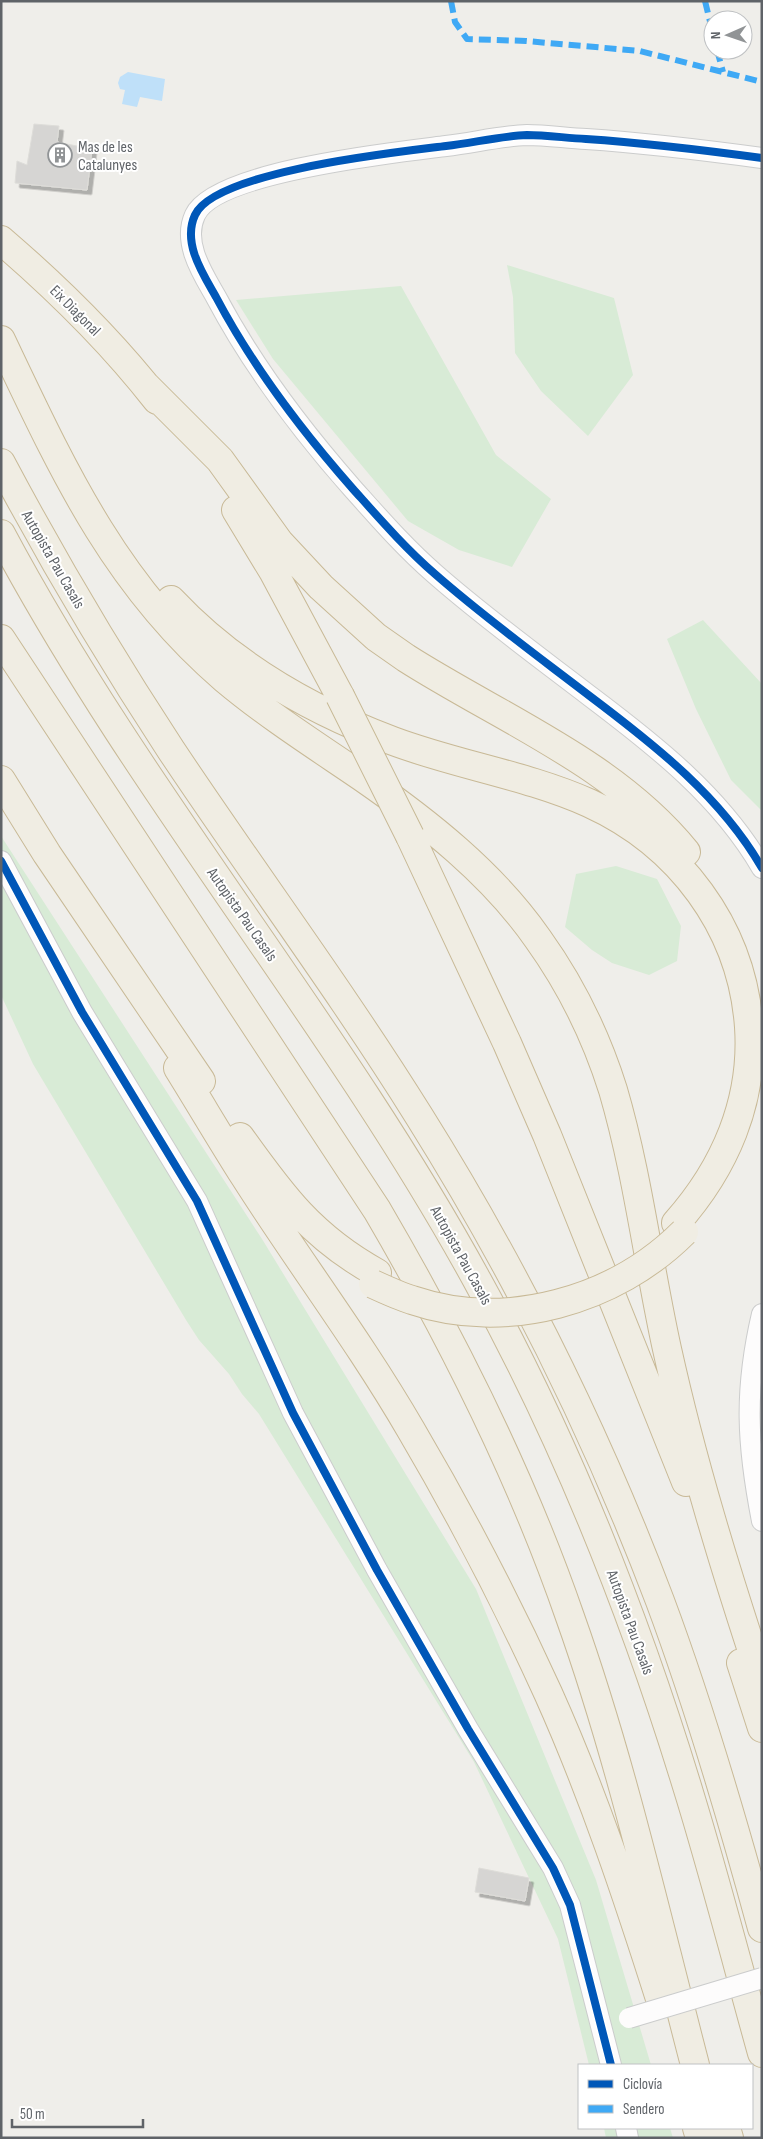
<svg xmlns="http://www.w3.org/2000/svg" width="763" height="2139" viewBox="0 0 763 2139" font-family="'Sofia Sans Condensed',sans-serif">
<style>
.green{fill:#d8ebd6}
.water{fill:#bfe0f9}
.building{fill:#d6d5d3;stroke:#deddd9;filter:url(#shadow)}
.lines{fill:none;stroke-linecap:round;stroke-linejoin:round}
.street-casing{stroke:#cbcccc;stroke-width:22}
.highway-casing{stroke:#c8b996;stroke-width:30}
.street{stroke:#fdfcfc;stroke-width:20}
.highway{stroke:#f0ede3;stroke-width:28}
.street-bridge-casing{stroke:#cbcccc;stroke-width:22;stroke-linecap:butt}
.highway-bridge-casing{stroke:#c8b996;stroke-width:30;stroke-linecap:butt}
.street-bridge{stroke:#fdfcfc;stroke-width:20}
.highway-bridge{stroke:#f0ede3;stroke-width:28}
.quiet{stroke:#3fa9f5;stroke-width:6;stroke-dasharray:12 6;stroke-linecap:butt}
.cycleway-casing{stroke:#fff;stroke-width:11}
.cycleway{stroke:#0057b8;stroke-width:8}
.labels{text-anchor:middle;stroke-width:4;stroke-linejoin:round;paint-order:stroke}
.poi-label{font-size:16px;fill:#5f6368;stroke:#fff;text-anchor:start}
.street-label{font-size:16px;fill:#5f6368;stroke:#fff}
</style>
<defs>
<filter id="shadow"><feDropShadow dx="4.5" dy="4.5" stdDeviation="0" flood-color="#0004"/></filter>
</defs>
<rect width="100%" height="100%" fill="#efeeea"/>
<!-- green -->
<path class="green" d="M507 265 614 298 633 375 588 436 541 391 515 353 513 297Z
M401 286 496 455 551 499 512 567 459 550 408 521 273 359 236 300Z
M703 620 762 684V811L731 780 696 709 667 639Z
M1 836 262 1239 476 1589 596 1880 651 2065H589L558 1939 474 1762 259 1414 242 1394 229 1374 199 1340 186 1320 33 1064 1 995Z
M616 866 657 879 681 926 677 961 649 975 612 963 592 950 565 927 576 874Z
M604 2128H670L673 2138H606Z"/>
<!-- water -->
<path class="water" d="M128 72 165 79 162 101 140 97 137 107 122 104 125 90 120 89 118 83 120 77Z"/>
<!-- building -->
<path class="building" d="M34 124 59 126 57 142 92 149 87 190 15 183 17 161 27 165Z
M479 1868 529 1878 525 1901 475 1892Z"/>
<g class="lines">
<!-- street casing -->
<g class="street-casing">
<path id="street" d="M762 158C703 150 645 143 586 139 566 138 546 135 527 135 500 136 473 143 446 146 399 152 215 171 195 215 182 243 203 274 216 297 253 367 301 430 353 489 379 518 405 548 435 574 485 618 539 657 591 697 656 746 721 797 762 868
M1 861 82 1012 197 1201 293 1413 377 1570 468 1729 553 1868 570 1905 611 2065
M762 1314C744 1391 747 1444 762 1521
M626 2128 628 2138"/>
</g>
<!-- highway casing -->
<g class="highway-casing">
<path id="highway" d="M1 240C58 289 111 341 157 400
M1 340C62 468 114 584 225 679 268 715 315 745 362 777 427 822 493 874 538 939 571 985 596 1036 613 1090 638 1175 648 1263 667 1349 692 1462 726 1572 762 1681
M146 386 220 460 279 542 321 587 376 637 406 658C500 718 614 763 686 852
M1 463C53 561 110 657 171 750 253 873 341 991 419 1116 515 1269 596 1432 660 1601 700 1708 732 1818 762 1928
M236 510 273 571 340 696
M1 534C140 795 335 1021 477 1280 567 1443 636 1618 690 1796 716 1881 738 1967 762 2053
M171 600C232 665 310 710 393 741 457 765 526 775 589 803 679 844 742 927 749 1027 754 1101 725 1168 676 1223
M1 639 377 1210C453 1340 521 1475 570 1617 622 1763 656 1916 695 2065
M1 780 47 854 201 1081
M410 836 507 1043 547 1135 686 1482
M178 1068C201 1105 222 1141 245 1177 299 1262 360 1342 411 1430 461 1515 507 1603 548 1693 593 1793 628 1898 661 2002
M240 1137C282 1196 312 1237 377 1273
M741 1663 762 1728
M697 2128 700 2138
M726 2128 729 2138"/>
</g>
<!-- street -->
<use href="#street" class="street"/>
<!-- highway -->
<use href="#highway" class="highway"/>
<!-- street-bridge casing -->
<g class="street-bridge-casing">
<path id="street-bridge" d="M629 2018 762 1978"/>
</g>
<!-- highway-bridge casing -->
<g class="highway-bridge-casing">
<path id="highway-bridge" d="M340 696 410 836
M373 1284C386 1290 399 1296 412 1300 506 1332 615 1301 684 1232"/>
</g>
<!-- street-bridge -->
<use href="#street-bridge" class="street-bridge"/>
<!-- highway-bridge -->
<use href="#highway-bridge" class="highway-bridge"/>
<!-- quiet -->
<path class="quiet" d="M451 1 455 22 467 39 526 41 640 51 762 82
M705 1 713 34
M717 50 723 72"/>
<!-- cycleway casing -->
<g class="cycleway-casing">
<path id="cycleway" d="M762 158C703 150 645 143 586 139 566 138 546 135 527 135 500 136 473 143 446 146 399 152 215 171 195 215 182 243 203 274 216 297 253 367 301 430 353 489 379 518 405 548 435 574 485 618 539 657 591 697 656 746 721 797 762 868
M1 861 82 1012 197 1201 293 1413 377 1570 468 1729 553 1868 570 1905 611 2065"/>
</g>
<!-- cycleway -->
<use href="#cycleway" class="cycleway"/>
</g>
<!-- icons -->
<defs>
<g id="building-ring" transform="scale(1.25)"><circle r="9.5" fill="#fff" stroke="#919496" stroke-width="1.5"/><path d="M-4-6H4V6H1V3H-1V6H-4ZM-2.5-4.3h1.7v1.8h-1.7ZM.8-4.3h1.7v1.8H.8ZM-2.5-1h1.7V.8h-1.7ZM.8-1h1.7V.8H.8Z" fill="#919496"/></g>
</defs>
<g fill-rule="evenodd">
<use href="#building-ring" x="60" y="155"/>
</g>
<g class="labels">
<!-- poi labels -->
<g class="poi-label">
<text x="78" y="152">Mas de les<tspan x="78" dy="18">Catalunyes</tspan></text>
</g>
<!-- street labels -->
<g class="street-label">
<text transform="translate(76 310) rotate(45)" y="6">Eix Diagonal</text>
<text transform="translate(54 559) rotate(60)" y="6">Autopista Pau Casals</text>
<text transform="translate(243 914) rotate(55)" y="6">Autopista Pau Casals</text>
<text transform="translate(462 1255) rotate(61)" y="6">Autopista Pau Casals</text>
<text transform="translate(631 1622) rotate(70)" y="6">Autopista Pau Casals</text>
</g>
</g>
<!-- border -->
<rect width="763" height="2139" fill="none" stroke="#5f6368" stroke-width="5"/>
<!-- legend -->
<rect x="578" y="2064" width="175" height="65" fill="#ffffff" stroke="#bfc1c3"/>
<rect x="588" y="2080" width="25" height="8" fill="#0057b8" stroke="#bfc1c3"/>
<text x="623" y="2089" font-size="15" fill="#5f6368">Ciclovía</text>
<rect x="588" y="2105" width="25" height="8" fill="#3fa9f5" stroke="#bfc1c3"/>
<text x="623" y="2114" font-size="15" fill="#5f6368">Sendero</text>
<!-- north arrow -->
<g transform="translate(728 35) rotate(268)"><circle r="24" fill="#ffffff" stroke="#bfc1c3"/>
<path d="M0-4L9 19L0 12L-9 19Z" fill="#919496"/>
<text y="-8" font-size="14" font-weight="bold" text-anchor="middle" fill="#5f6368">N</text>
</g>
<!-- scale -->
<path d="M12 2119v8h131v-8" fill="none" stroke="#5f6368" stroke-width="2.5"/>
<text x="20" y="2119" font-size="15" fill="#5f6368" stroke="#ffffff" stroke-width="4" paint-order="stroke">50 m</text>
</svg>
